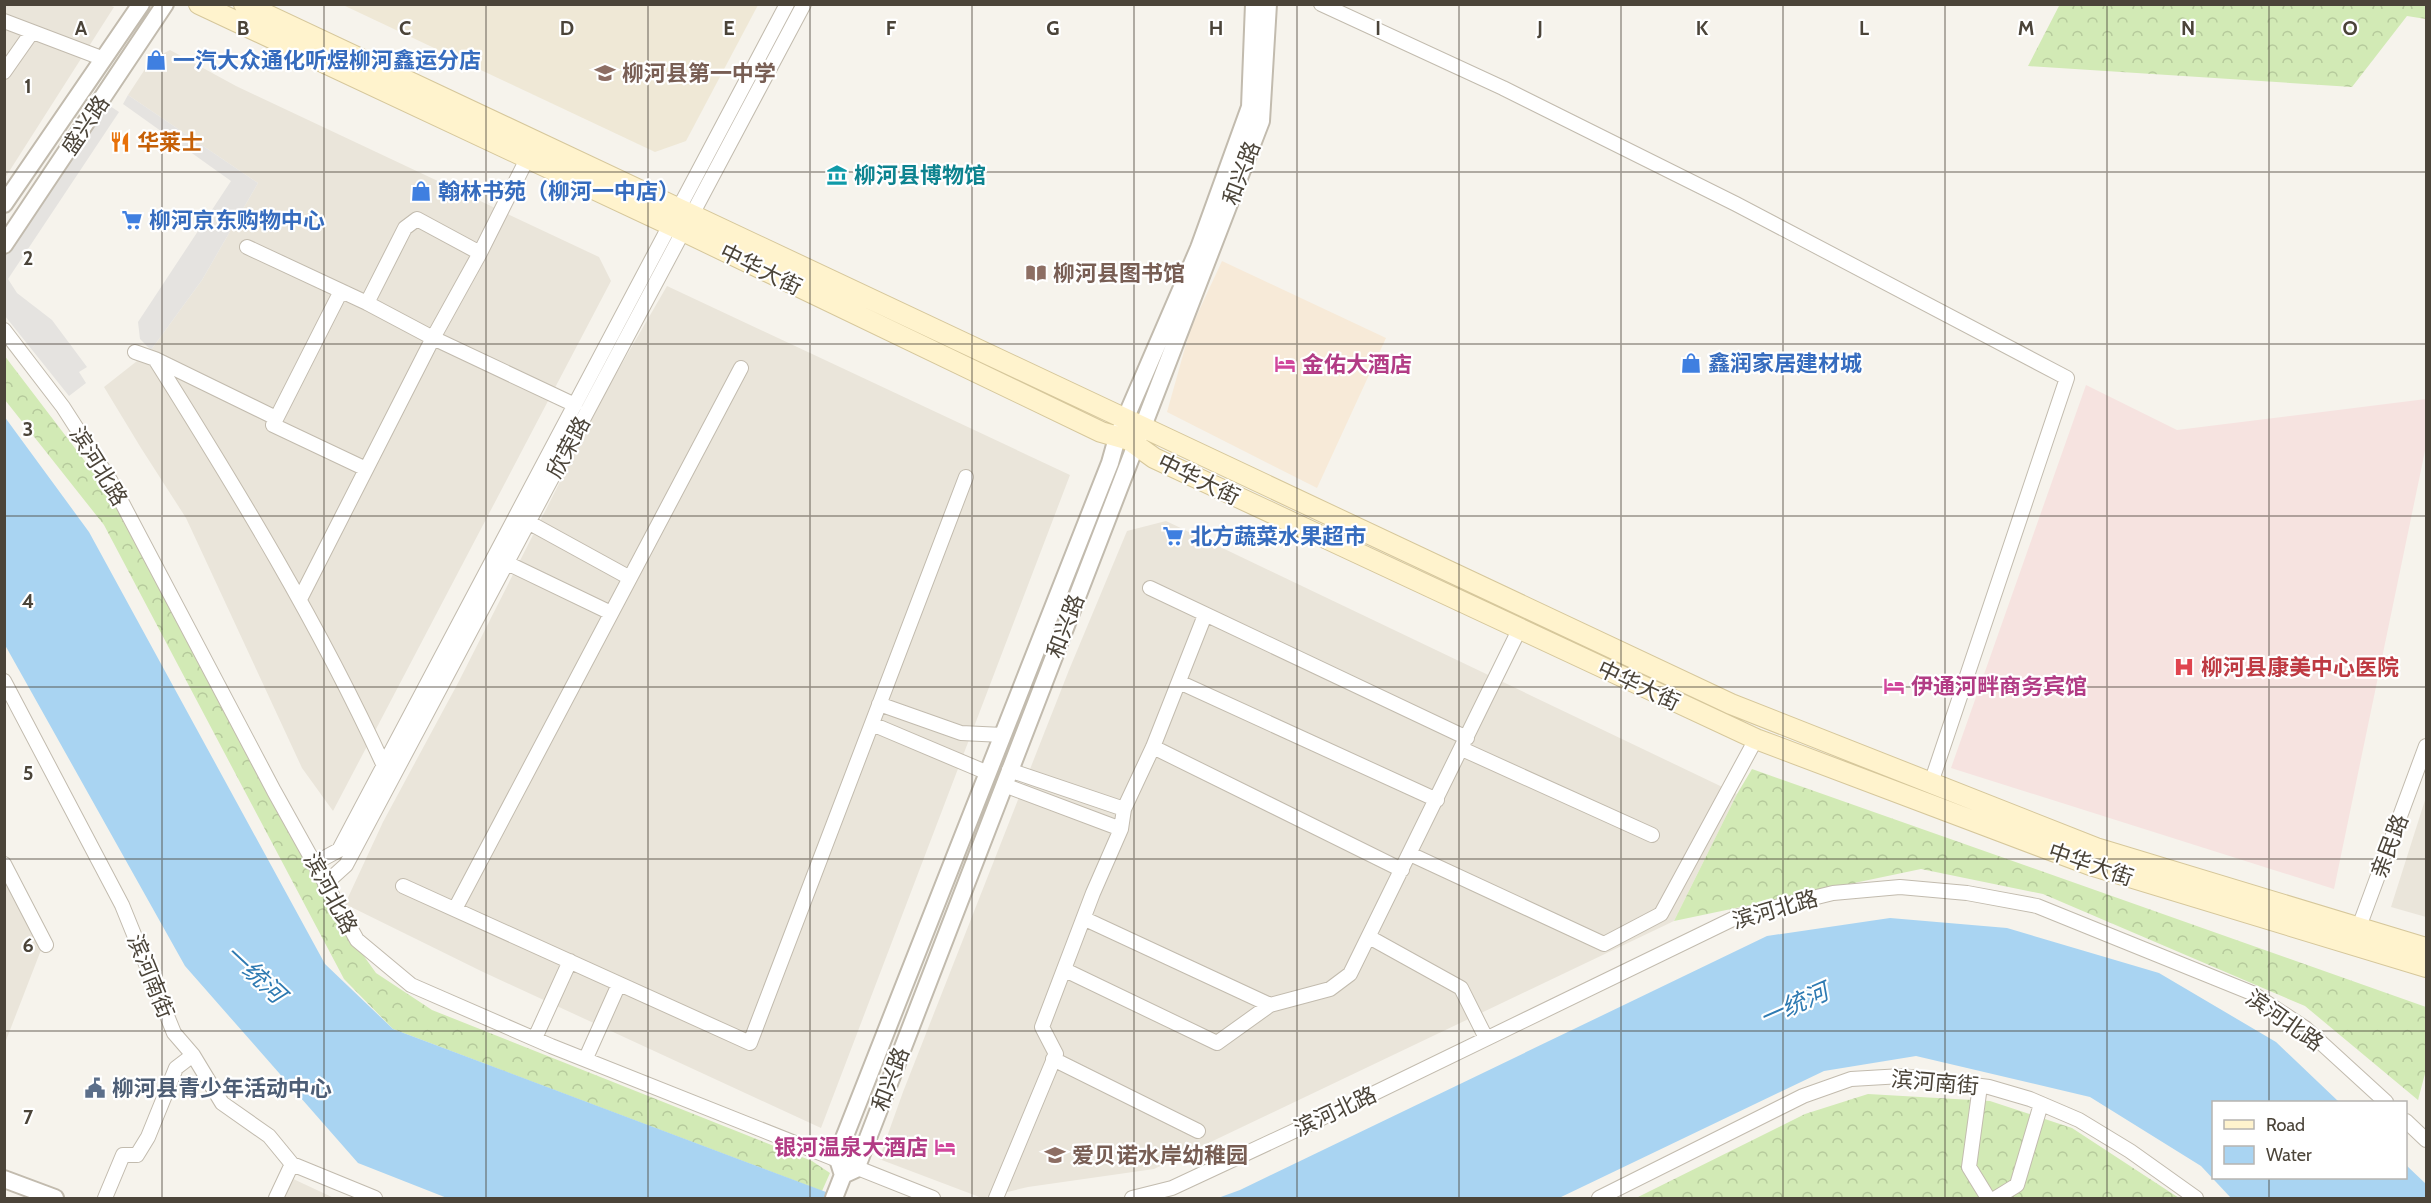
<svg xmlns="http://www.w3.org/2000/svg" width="2431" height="1203" viewBox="0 0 2431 1203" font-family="Cabin,'Noto Sans SC',sans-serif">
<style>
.residential{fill:#eae5da}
.commercial{fill:#f7ead8}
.education{fill:#efe8d6}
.medical{fill:#f6e3e0}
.forest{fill:url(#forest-crowns)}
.parking{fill:#e5e3e0}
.water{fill:#a9d4f2}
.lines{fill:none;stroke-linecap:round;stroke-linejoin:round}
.minor-casing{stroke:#c2bbae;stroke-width:16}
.tertiary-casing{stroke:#c2bbae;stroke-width:20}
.secondary-casing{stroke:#d6c79b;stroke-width:22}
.minor{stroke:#fff;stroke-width:14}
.tertiary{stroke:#fff;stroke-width:16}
.secondary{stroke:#fff3cd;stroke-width:20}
.grid{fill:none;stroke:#4b4439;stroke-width:1.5;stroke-opacity:0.55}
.labels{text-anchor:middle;stroke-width:4.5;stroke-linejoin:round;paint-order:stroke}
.shop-label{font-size:22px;font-weight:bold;fill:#366cbe;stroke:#fff;text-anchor:start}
.education-label{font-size:22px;font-weight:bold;fill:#785e54;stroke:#fff;text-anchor:start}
.street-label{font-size:22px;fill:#4b4439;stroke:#fff}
.food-label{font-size:22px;font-weight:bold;fill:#c56008;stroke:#fff;text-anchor:start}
.culture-label{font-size:22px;font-weight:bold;fill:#0d838f;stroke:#fff;text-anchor:start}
.hotel-label{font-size:22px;font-weight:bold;fill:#b23c85;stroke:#fff;text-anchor:start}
.health-label{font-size:22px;font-weight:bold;fill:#be3a42;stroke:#fff;text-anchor:start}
.service-label{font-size:22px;font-weight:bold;fill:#4e5e75;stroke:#fff;text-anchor:start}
.water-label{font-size:24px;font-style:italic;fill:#2e7ab2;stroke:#fff}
.grid-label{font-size:20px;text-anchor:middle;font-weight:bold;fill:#4b4439;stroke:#fff;stroke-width:4.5;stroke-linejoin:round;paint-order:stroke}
</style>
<defs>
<pattern id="forest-crowns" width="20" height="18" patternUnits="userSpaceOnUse" patternTransform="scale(1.5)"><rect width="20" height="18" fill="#d2eab5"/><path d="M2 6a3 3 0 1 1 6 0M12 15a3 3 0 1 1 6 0" fill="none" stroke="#b6ca9c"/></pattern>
</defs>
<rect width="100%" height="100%" fill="#f6f3ec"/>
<!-- residential -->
<path class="residential" d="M106 4 114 7 5 178V5Z
M170 50 236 86 599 257 611 281 333 811 302 768 186 518 141 448 104 387 151 350 202 280 258 183 128 95 151 60Z
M667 286 1070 475 821 1128 481 971 345 904 383 822 458 683 606 391Z
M1166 521 1737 794 1674 921 1154 1169 1028 1187 982 1198 879 1159 903 1092 1069 670 1127 531Z
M2426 797V917L2391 907Z
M5 883 41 950 5 1043H4Z
M289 1177 334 1198H280Z"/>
<!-- commercial -->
<path class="commercial" d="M1222 261 1386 338 1317 488 1167 412 1190 330Z"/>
<!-- education -->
<path class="education" d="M343 5H758L686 141 655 152Z"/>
<!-- medical -->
<path class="medical" d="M2086 385 2177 430 2426 399V446L2334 889 1951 768Z"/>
<!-- forest -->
<path class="forest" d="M2060 4H2426V19L2407 16 2352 87 2028 66Z
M4 355 113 498 346 931 376 973 432 1010 812 1161 830 1173 822 1191 393 1029 344 979 104 525 5 400Z
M1752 769 2426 1007V1070L2418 1100 2305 1006 2043 894 1921 869 1674 921 1737 794Z
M1868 1094 1990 1101 2072 1128 2179 1198H1636L1805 1114Z"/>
<!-- parking -->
<path class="parking" d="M128 95 258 183 202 280 151 350 140 339 138 322 231 181 123 104Z
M104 102 119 112 8 279 17 293 52 320 87 367 79 372 86 383 69 396 5 316V247Z"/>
<!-- water -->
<path class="water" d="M4 416 89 532 325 964 393 1029 842 1198H447L358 1163 185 966 5 645Z
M1890 918 2007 928 2159 973 2276 1042 2339 1102H2214V1178H2406V1165L2426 1184V1198H2231L2201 1166 2090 1097 1916 1056 1824 1071 1559 1198H1218L1240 1190 1767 936Z"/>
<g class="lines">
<!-- minor casing -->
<g class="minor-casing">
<path id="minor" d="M1321 4 1503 88 1736 204 2067 378 1931 783
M4 21 104 59
M4 72 32 32
M247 247 367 303 433 338 480 253 527 159
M341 291 273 425 366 469
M367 303 405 228 417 219 480 253
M4 330 63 407 110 480 274 791 357 940 411 985 551 1046 933 1198
M135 352 155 359 276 418
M155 359C238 491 319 624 384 766
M528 522 630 578
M507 563 611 613
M1150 588 1467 738
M300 599 433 338 575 405
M4 681 122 905 174 1033 193 1055 222 1103 269 1136 292 1164 375 1198
M1179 682 1437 800
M879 704 961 733 1003 735
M872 724 988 773
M1153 747 1402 870
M1462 749 1652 835
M1009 770 1124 809
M1004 785 1121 829
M1410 854 1604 944 1661 914 1756 739
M315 863 339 850 787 4
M4 864 46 945
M325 884 346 865 804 4
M403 886 750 1043 966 477
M455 909 741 368
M1085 919 1270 1005
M2356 935 2426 746
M1369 937 1461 988 1486 1038
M1065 970 1217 1043 1270 1005 1330 989 1350 974 1519 630
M535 1038 570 961
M586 1058 619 984
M1053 1059 1198 1131
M1980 1086 1969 1167 1988 1198
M2406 1121 2426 1140
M105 1198 123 1155H137L148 1137 176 1068 193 1055
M276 1198 292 1164
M996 1198 1056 1054 1042 1027 1093 893 1121 829 1124 809 1153 747 1205 615
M1132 1198 1172 1188 1354 1103 1739 916 1833 893 1900 887 1967 893 2037 906 2252 993 2305 1028 2386 1102
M1599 1198 1803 1096 1851 1079 1902 1076 1989 1087 2030 1099 2079 1120 2130 1151 2196 1198
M1996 1198 2017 1185 2041 1104"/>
</g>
<!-- tertiary casing -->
<g class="tertiary-casing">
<path id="tertiary" d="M4 204 141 4
M4 245 165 4
M843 1175 856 1169 1261 121 1268 4
M843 1175 837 1156 1110 463 1117 438 1199 248 1250 107 1254 4
M4 1179 55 1198
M834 1198 843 1175"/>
</g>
<!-- secondary casing -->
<g class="secondary-casing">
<path id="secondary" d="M199 4 683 231 1101 432 1129 440 1154 458 1756 739 2090 865 2426 967
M244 4 1731 704 2096 848 2426 948"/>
</g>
<!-- minor -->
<use href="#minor" class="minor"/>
<!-- tertiary -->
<use href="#tertiary" class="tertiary"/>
<!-- secondary -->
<use href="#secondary" class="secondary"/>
</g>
<!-- grid -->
<path class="grid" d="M162 4V1198M324 4V1198M486 4V1198M648 4V1198M810 4V1198M972 4V1198M1134 4V1198M1297 4V1198M1459 4V1198M1621 4V1198M1783 4V1198M1945 4V1198M2107 4V1198M2269 4V1102M4 172H2426M4 344H2426M4 516H2426M4 687H2426M4 859H2426M4 1031H2426M2269 1178V1198"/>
<!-- icons -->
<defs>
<g id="shop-bare" transform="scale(1.62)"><path d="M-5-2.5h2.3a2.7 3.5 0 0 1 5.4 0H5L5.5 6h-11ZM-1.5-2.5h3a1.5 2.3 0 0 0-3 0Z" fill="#3f7fe0" stroke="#fff" stroke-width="2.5" paint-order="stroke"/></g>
<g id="school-bare" transform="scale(1.62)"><path d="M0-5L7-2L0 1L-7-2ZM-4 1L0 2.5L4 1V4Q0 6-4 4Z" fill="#8d6e63" stroke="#fff" stroke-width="2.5" paint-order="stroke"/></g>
<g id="restaurant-bare" transform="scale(1.62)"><path d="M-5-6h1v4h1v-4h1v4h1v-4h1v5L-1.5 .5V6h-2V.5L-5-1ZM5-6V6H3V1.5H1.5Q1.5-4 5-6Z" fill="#e8710a" stroke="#fff" stroke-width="2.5" paint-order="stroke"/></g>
<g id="museum-bare" transform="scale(1.62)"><path d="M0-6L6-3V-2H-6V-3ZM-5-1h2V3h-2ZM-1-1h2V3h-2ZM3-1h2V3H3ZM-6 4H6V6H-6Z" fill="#0f9aa8" stroke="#fff" stroke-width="2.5" paint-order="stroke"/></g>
<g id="supermarket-bare" transform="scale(1.62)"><path d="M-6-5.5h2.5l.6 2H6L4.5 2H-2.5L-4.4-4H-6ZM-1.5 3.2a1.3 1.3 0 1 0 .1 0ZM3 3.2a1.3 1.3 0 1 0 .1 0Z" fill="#3f7fe0" stroke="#fff" stroke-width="2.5" paint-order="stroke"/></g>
<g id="library-bare" transform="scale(1.62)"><path d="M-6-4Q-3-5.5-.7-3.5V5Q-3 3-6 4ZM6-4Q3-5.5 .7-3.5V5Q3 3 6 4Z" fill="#8d6e63" stroke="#fff" stroke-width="2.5" paint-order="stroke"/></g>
<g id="hotel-bare" transform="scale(1.62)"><path d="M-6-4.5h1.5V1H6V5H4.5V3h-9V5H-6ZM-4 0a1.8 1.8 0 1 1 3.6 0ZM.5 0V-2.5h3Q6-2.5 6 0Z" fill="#d1479c" stroke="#fff" stroke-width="2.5" paint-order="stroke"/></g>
<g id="hospital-bare" transform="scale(1.62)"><path d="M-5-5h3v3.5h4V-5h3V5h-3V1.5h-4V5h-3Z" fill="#e0444e" stroke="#fff" stroke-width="2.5" paint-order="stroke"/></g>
<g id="civic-bare" transform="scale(1.62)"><path d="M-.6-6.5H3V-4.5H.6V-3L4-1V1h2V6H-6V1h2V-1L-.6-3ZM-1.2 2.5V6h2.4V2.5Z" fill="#5c6f8a" stroke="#fff" stroke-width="2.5" paint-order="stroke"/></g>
</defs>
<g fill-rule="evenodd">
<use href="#shop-bare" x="156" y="60"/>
<use href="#school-bare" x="605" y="73"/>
<use href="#restaurant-bare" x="120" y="142"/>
<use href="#museum-bare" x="837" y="175"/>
<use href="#shop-bare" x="421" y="191"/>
<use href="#supermarket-bare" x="132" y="220"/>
<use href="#library-bare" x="1036" y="273"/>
<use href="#shop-bare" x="1691" y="363"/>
<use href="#hotel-bare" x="1285" y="364"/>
<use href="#supermarket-bare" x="1173" y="536"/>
<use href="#hospital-bare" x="2184" y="667"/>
<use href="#hotel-bare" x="1894" y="686"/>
<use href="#civic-bare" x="95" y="1088"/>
<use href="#hotel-bare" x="945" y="1147"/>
<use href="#school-bare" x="1055" y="1155"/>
</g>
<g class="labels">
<!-- shop labels -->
<g class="shop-label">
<text x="173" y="68">一汽大众通化听煜柳河鑫运分店</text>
<text x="438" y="199">翰林书苑（柳河一中店）</text>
<text x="149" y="228">柳河京东购物中心</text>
<text x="1708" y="371">鑫润家居建材城</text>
<text x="1190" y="544">北方蔬菜水果超市</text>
</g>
<!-- education labels -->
<g class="education-label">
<text x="622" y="81">柳河县第一中学</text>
<text x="1053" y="281">柳河县图书馆</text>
<text x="1072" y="1163">爱贝诺水岸幼稚园</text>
</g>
<!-- street labels -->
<g class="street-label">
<text transform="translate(85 125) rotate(-56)" y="8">盛兴路</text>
<text transform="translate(1241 173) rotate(-69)" y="8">和兴路</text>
<text transform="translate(761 269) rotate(26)" y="8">中华大街</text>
<text transform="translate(568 447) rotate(-62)" y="8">欣荣路</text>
<text transform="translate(99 466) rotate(58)" y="8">滨河北路</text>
<text transform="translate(1199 479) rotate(26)" y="8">中华大街</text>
<text transform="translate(1065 626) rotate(-69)" y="8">和兴路</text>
<text transform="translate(1639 685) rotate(25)" y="8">中华大街</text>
<text transform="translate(2389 846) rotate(-69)" y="8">亲民路</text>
<text transform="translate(2091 864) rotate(19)" y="8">中华大街</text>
<text transform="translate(331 893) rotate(62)" y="8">滨河北路</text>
<text transform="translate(1775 909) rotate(-16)" y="8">滨河北路</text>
<text transform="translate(151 976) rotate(68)" y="8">滨河南街</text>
<text transform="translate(2285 1020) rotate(35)" y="8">滨河北路</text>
<text transform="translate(890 1079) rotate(-69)" y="8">和兴路</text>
<text transform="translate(1935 1082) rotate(5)" y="8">滨河南街</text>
<text transform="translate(1335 1111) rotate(-25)" y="8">滨河北路</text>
</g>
<!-- food labels -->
<g class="food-label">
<text x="137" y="150">华莱士</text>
</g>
<!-- culture labels -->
<g class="culture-label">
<text x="854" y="183">柳河县博物馆</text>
</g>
<!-- hotel labels -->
<g class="hotel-label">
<text x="1302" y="372">金佑大酒店</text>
<text x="1911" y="694">伊通河畔商务宾馆</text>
<text x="928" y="1155" text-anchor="end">银河温泉大酒店</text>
</g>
<!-- health labels -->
<g class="health-label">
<text x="2201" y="675">柳河县康美中心医院</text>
</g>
<!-- service labels -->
<g class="service-label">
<text x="112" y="1096">柳河县青少年活动中心</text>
</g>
<!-- water labels -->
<g class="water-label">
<text transform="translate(255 974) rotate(43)" y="8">一统河</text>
<text transform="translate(1794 1005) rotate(-24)" y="8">一统河</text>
</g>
</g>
<g class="grid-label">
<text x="81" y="35">A</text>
<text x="243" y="35">B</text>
<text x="405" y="35">C</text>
<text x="567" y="35">D</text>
<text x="729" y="35">E</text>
<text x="891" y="35">F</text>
<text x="1053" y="35">G</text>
<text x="1216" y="35">H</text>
<text x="1378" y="35">I</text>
<text x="1540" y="35">J</text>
<text x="1702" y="35">K</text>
<text x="1864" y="35">L</text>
<text x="2026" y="35">M</text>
<text x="2188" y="35">N</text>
<text x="2350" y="35">O</text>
<text x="28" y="93">1</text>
<text x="28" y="265">2</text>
<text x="28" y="436">3</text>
<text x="28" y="608">4</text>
<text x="28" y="780">5</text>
<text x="28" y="952">6</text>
<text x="28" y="1124">7</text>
</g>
<!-- border -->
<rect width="2431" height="1203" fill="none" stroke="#4b4439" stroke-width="12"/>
<!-- legend -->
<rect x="2212" y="1101" width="195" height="78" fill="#ffffff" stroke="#b7b4b0" stroke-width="1.5"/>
<rect x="2224" y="1120" width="30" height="9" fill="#fff3cd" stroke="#b7b4b0" stroke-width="1.5"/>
<text x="2266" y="1131" font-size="18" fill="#4b4439">Road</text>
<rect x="2224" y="1146" width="30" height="18" fill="#a9d4f2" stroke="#b7b4b0" stroke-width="1.5"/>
<text x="2266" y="1161" font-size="18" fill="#4b4439">Water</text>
</svg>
